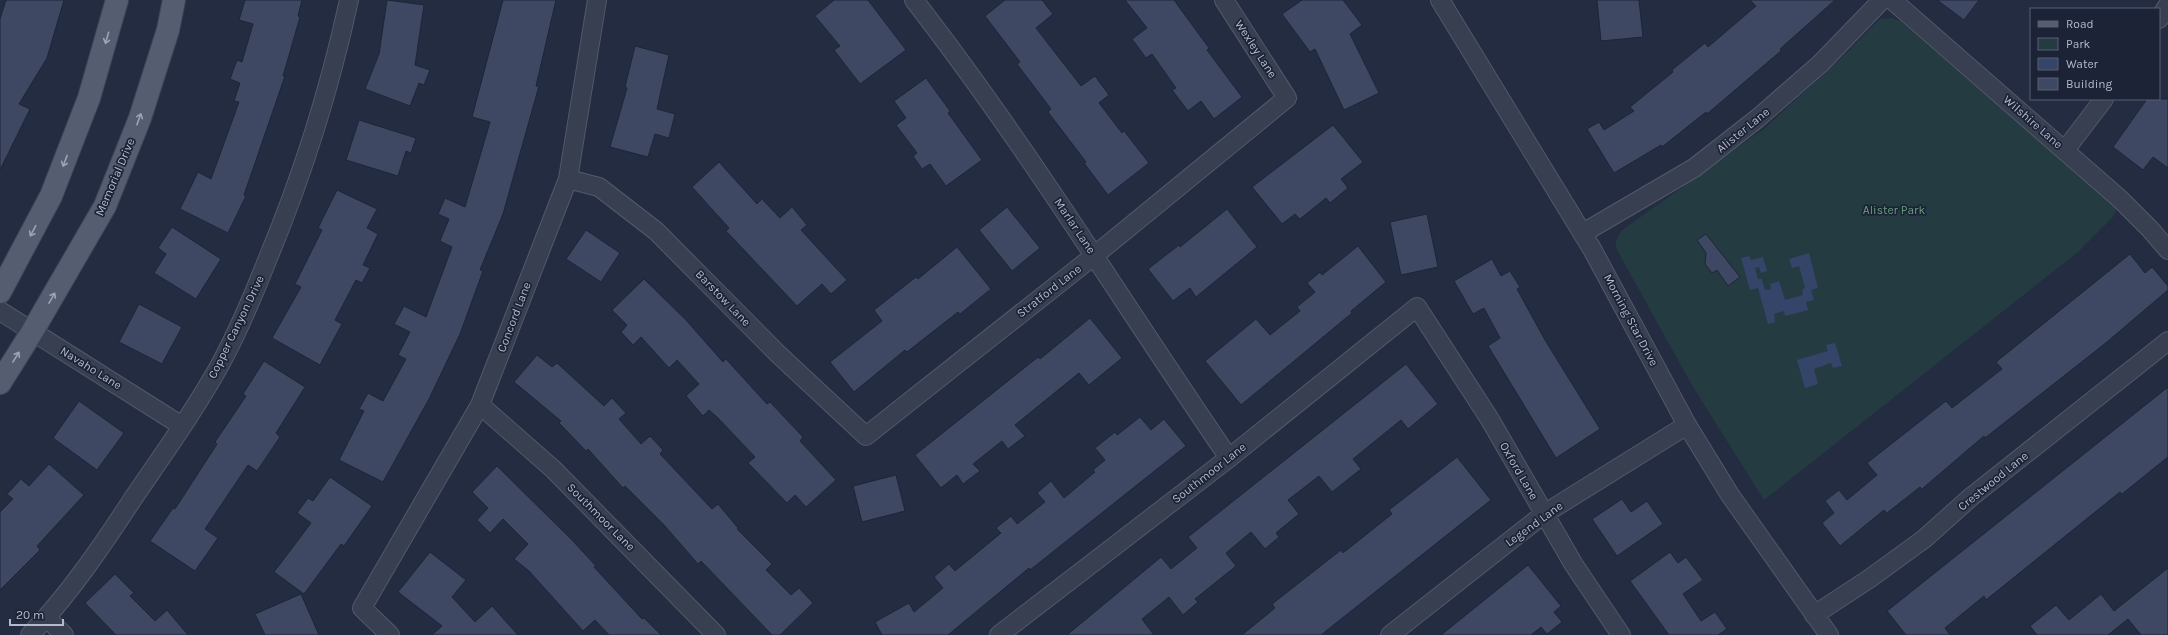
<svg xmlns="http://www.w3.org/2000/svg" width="2168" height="635" viewBox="0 0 2168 635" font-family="Karla,sans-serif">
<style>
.green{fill:#253b42}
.water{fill:#354469}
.building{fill:#3e4862;stroke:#1e2538}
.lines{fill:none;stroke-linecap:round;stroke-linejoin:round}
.minor-casing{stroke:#52596b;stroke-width:20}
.major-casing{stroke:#41475a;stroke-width:24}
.minor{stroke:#373f51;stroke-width:18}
.major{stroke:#555d71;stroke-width:22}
.oneway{stroke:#9ca3b4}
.labels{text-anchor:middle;stroke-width:3.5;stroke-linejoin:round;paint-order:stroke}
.street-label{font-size:12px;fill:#b4bacb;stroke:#1c2336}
.park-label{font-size:12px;fill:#699e7c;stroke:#1c2336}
</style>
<rect width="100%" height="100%" fill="#232c41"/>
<!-- green -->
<path class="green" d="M1892 18 1900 21 2117 208 2113 217 2078 252 1764 500 1690 382 1616 248V241L1621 231 1765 128 1842 57 1880 19Z"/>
<!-- water -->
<path class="water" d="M1809 253 1818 288 1811 290 1814 300 1806 302 1808 310 1785 316 1784 311 1774 314 1775 322 1768 324 1758 288 1750 290 1741 258 1749 256 1751 260 1763 257 1767 271 1761 273 1759 267 1755 268 1758 279H1762L1765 290 1771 289 1770 284 1779 281 1785 300 1803 295 1802 290 1805 288 1799 266 1792 268 1789 259Z
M1835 343 1842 366 1833 368 1831 363 1814 369 1818 384 1805 388 1797 360 1828 351 1826 345Z"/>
<!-- building -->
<path class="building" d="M6 0H64L47 58 19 104 30 109 0 170V19Z
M245 0H302L298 16 300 17 283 76H285L244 195 246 196 228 233 180 209 198 172 211 179 239 102 234 101 240 83 230 79 237 60 242 62 253 24 239 20Z
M387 0 424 5 415 65 430 70 424 85 419 83 410 106 365 89 379 54Z
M503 0H556L536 86H539L503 214 480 270 483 271 460 334 429 399 383 482 339 460 364 411 359 409 368 393 383 401 406 359 398 355 410 332 394 324 404 306 426 317 452 247 440 241 449 219 438 214 445 198 465 207 490 122 472 117Z
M834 0H868L906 50 860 84 834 50 840 46 815 16Z
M1005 0H1042L1053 14 1036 28 1081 86 1095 76 1109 95 1099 103 1122 133 1124 131 1149 163 1108 195 1084 163 1086 162 1048 112 1051 109 1017 64 1020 62 985 16Z
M1125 0H1174L1209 48 1207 50 1242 97 1214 119 1201 101 1188 111 1172 90 1176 88 1152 54 1146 58 1132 39 1147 28Z
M1302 0H1343L1362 25 1350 34 1379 93 1344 110 1315 49 1310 52 1282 14Z
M1597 0H1639L1643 37 1601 41Z
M1750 0H1835L1780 49 1782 50 1707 114 1706 112 1662 147 1661 145 1614 173 1587 129 1599 122 1604 130 1634 111 1630 107 1673 72 1672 70 1705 43 1708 47 1756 6Z
M1937 0H1979L1964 20Z
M635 46 669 55 657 109 675 114 669 138 655 134 648 157 610 147 627 88 625 87Z
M926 78 950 111 948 113 982 160 946 186 930 164 922 169 913 156 917 153 896 125 906 118 894 101Z
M2147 99H2168V168L2153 157 2143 170 2113 147Z
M359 120 416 138 411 153 406 151 398 176 346 160Z
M1333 125 1363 162 1341 179 1348 188 1330 203 1326 198 1300 219 1295 214 1282 224 1252 187Z
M719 162 757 204 762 199 780 218 792 207 807 225 801 230 847 280 831 294 822 284 797 306 726 231 729 228 692 187Z
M337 190 377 209 367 228 378 234 363 265 370 268 362 283 356 280 335 320 342 324 320 365 272 338 301 287 295 284 322 230 318 228Z
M1007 207 1040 248 1012 271 979 230Z
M1227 209 1257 247 1196 297 1190 288 1173 301 1148 269 1179 245 1180 247Z
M1427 214 1438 267 1401 275 1390 222Z
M172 227 221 259 196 299 154 273 166 254 158 248Z
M586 230 620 253 601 282 566 259Z
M1706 234 1740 277 1728 286 1717 270 1712 273 1705 264 1706 253 1697 240Z
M1358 246 1386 282 1351 311 1352 313 1241 405 1205 361 1256 319 1270 335 1300 311 1297 307 1315 292 1307 283 1320 272 1322 275Z
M957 247 991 289 960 314 958 312 907 352 905 350 854 392 830 362 882 321 874 310 916 277 918 279Z
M2130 254 2145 273 2152 267 2168 286V290L2107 342 1985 438 1984 436 1922 489 1920 487 1887 513 1884 510 1840 546 1822 523 1834 513 1825 501 1839 490 1847 500 1877 475 1867 463 1946 401 1952 408 2002 369 1996 362Z
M1492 259 1501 276 1510 271 1520 287 1517 289 1545 340 1600 429 1556 458 1488 346 1500 338 1484 308 1473 314 1454 281Z
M644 279 686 320 723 362 726 359 767 404 770 402 803 437 800 441 836 480 806 507 795 495 787 503 748 463 755 457 717 417 709 410 703 416 686 396 699 384 677 360 669 368 641 337 633 345 621 332 627 325 612 310Z
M139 304 182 327 162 364 119 342Z
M1090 318 1122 358 1089 385 1079 373 1015 425 1025 436 1008 449 1002 441 973 464 980 471 963 484 957 475 941 488 915 455 1038 357 1040 359Z
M537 355 552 367 557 363 604 406 612 398 626 413 619 419 641 444 650 436 663 450 660 454 712 509 718 504 738 528 737 529 772 564 766 570 791 595 799 588 813 603 780 635H772L701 561 698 564 664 525 625 486 623 488 588 449 586 451 559 423 561 421 514 382Z
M264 361 305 387 276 433 280 437 257 471 248 465 205 529 218 538 195 571 150 541 173 508 175 509 217 444 215 442 246 396 243 394Z
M1406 364 1438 404 1408 429 1401 420 1353 459 1361 469 1332 492 1319 476 1288 500 1299 514 1276 533 1279 537 1265 549 1251 532 1226 553 1236 566 1195 599 1198 602 1183 615 1169 597 1142 619 1154 635H1067L1161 557 1171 569 1197 548 1188 537Z
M2168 387V457L2122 494 2120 492 1986 600 1984 596 1945 628 1950 635H1906L1887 611Z
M79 401 124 433 97 470 53 438Z
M1140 417 1151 430 1164 419 1186 446 1030 570 1029 568 948 635H882L875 622 909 603 914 612 943 588 934 577 949 564 955 571 1001 533 996 528 1011 516 1017 524 1045 502 1037 493 1051 481 1064 498 1095 472 1093 470 1105 460 1095 448 1115 432 1117 435Z
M1457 457 1491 500 1321 635H1242L1275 608 1272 604 1341 550 1343 553 1392 514 1389 510Z
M49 464 84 495 37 546 40 550 0 590V512L13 499 7 494 21 479 29 486Z
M497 466 572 540 596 566 594 567 642 619 644 618 661 635H609L595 620 583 631 529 571 514 559 528 544 503 519 490 533 477 520 488 508 472 492Z
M896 475 905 511 862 522 853 486Z
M330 477 372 506 344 546 341 544 304 594 274 572 311 523 297 513 308 498 313 501Z
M1622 499 1631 512 1647 501 1663 524 1617 556 1592 519Z
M430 552 466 580 452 597 475 622 492 606 518 635H432L442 626 398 592Z
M1670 552 1678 563 1686 557 1703 580 1683 594 1701 621 1715 612 1727 629 1718 635H1669L1630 581Z
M1528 565 1561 606 1554 612 1562 622 1547 634 1541 627 1531 635H1441Z
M2168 568V635H2141L2128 619 2108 635H2037L2030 626 2056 605 2069 620 2101 594 2114 611Z
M115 574 134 593 130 596 155 621 167 610 188 635H116L85 603Z
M301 594 319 635H265L255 614Z"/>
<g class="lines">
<!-- minor casing -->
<g class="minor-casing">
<path id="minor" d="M914 0C1028 147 1124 305 1229 458
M1440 0 1592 249 1687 425 1730 495 1829 635
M1892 0 2120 199 2150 229 2168 250
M2159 19 2168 5
M2065 150 2104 99
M568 179 599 187 656 231 778 354 866 436 1095 255 1287 98 1224 0
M1583 233 1694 168 1758 118 1820 64 1882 0
M0 311 182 426
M480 405 553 469 716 635
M1814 615 1869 579 1924 539 1971 497 2168 341
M47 618 64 635
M30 635C69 595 104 543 134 497 164 453 195 410 221 363 239 329 254 294 268 258 303 174 330 88 349 0
M390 635 362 608 480 405 568 179 597 0
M999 635 1229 458 1417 307 1489 418 1574 565 1621 635
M1390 635 1544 514 1687 425"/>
</g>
<!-- major casing -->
<g class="major-casing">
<path id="major" d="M0 292 51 196 89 98 117 0
M0 383 32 332 105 206 140 118 168 30 174 0"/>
</g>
<!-- minor -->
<use href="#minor" class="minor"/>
<!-- major -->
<use href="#major" class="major"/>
</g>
<!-- one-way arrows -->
<defs><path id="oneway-shaft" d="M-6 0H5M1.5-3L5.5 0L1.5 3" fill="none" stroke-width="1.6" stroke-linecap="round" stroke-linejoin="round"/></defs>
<g class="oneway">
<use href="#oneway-shaft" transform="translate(107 38) rotate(106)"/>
<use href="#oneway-shaft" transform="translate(139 119) rotate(-70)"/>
<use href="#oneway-shaft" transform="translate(65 161) rotate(111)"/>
<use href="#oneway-shaft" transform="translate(33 231) rotate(118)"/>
<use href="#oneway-shaft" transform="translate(52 298) rotate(-60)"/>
<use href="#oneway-shaft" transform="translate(16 357) rotate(-58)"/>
</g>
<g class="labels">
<!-- street labels -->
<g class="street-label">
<text transform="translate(1256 49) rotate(57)" y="4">Wexley Lane</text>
<text transform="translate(2033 122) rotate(41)" y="4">Wilshire Lane</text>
<text transform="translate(1743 130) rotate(-39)" y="4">Alister Lane</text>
<text transform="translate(115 177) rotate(-67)" y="4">Memorial Drive</text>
<text transform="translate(1075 226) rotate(56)" y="4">Marlar Lane</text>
<text transform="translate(1049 291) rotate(-38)" y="4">Stratford Lane</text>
<text transform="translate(723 298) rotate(46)" y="4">Barstow Lane</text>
<text transform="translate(514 317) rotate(-69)" y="4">Concord Lane</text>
<text transform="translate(1631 320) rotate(62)" y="4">Morning Star Drive</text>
<text transform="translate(236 327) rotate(-64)" y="4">Copper Canyon Drive</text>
<text transform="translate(91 368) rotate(32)" y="4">Navaho Lane</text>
<text transform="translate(1519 471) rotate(60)" y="4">Oxford Lane</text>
<text transform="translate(1209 473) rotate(-38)" y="4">Southmoor Lane</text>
<text transform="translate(1993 481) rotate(-39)" y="4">Crestwood Lane</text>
<text transform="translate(601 517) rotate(45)" y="4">Southmoor Lane</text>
<text transform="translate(1534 524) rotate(-36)" y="4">Legend Lane</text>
</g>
<!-- park labels -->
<g class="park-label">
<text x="1894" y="214">Alister Park</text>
</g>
</g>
<!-- legend -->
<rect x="2030" y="8" width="130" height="92" fill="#1c2336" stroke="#595f72"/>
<rect x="2038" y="21" width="20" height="6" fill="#555d71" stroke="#595f72"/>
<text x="2066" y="28" font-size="12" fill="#b4bacb">Road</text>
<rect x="2038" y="38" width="20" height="12" fill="#253b42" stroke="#595f72"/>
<text x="2066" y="48" font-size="12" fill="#b4bacb">Park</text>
<rect x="2038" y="58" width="20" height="12" fill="#354469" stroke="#595f72"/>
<text x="2066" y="68" font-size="12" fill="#b4bacb">Water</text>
<rect x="2038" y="78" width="20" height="12" fill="#3e4862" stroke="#595f72"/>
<text x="2066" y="88" font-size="12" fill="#b4bacb">Building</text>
<!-- scale -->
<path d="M10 619v6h53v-6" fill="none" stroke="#b4bacb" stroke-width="2"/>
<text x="16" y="619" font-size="12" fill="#b4bacb" stroke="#1c2336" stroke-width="3" paint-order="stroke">20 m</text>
</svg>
